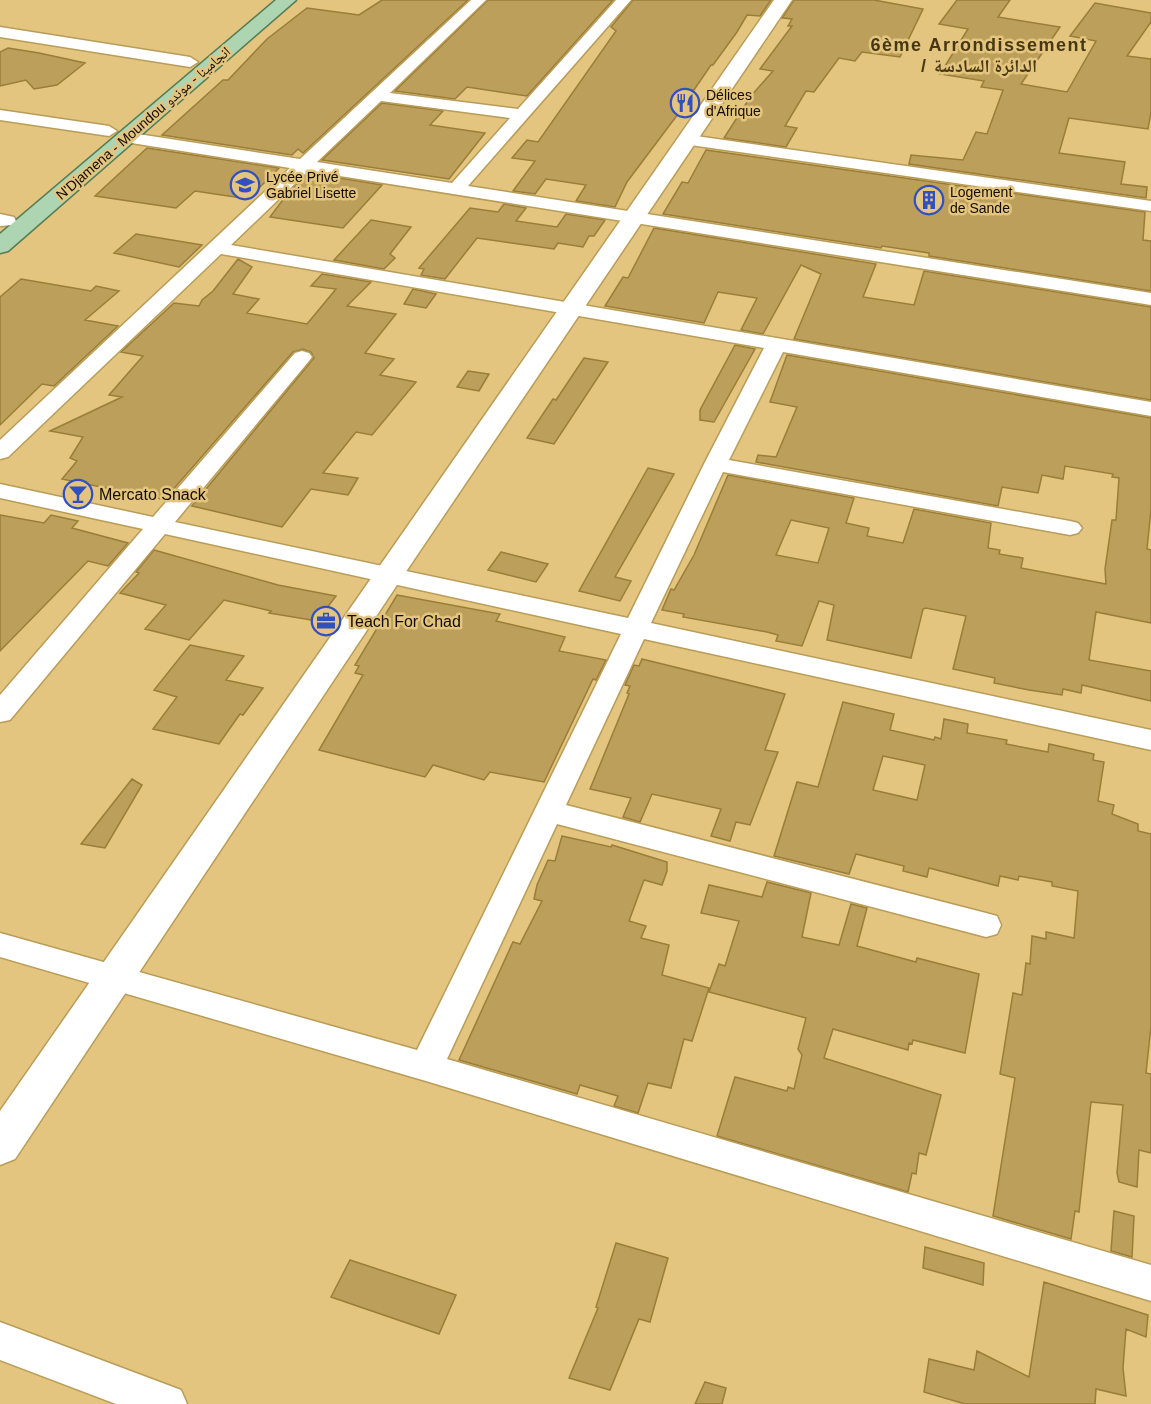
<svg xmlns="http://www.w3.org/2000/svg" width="1151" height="1404" viewBox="0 0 1151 1404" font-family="Arial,'Noto Naskh Arabic',sans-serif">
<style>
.building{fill:#bc9f5a;stroke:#9a7d38;stroke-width:1.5;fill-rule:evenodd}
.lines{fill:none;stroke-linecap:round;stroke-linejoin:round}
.minor-casing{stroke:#b99c57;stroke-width:3}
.tertiary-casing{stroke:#b99c57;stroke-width:3}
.primary-casing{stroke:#557c53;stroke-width:3}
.minor{fill:#fff;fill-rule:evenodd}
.tertiary{fill:#fff;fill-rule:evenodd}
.primary{fill:#aed5b2;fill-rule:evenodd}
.labels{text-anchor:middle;stroke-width:5;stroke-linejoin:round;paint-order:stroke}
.far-poi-label{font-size:14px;fill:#150c00;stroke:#e3c57f;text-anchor:start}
.far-street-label{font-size:14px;fill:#150c00;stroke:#e3c57f}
.poi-label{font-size:16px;fill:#150c00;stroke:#e3c57f;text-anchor:start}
.far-district-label{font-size:18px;font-weight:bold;letter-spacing:1.5px;fill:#473813;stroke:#e3c57f}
</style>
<rect width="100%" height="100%" fill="#e3c57f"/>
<!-- building -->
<path class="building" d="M382 0H468L303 153 298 149 292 155 162 135 223 80H228L267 39 307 8 359 15Z
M488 0H613L527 96 467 87 455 99 395 91Z
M633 0H771L760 16 747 15 737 32 713 65H711L694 90H691L678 114 627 182 615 207 576 201 586 185 546 179 535 194 513 191 535 161 512 158 527 140 538 142 616 31 611 27Z
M794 0H874L923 9 900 57 862 52 855 61 839 58 814 92 806 91 785 126 797 128 786 147 724 138 751 96 773 71 760 69 792 26H788L792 19 782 18Z
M957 0H1010L998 17 1060 27 1021 84 1067 92 1096 41 1070 36 1095 3 1151 13V22L1127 56 1151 59V112L1148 129 1069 118 1059 153 1125 162 1121 184 1147 187 1146 198 909 164 911 155 963 160 976 132 987 134 1003 90 981 87 984 81 940 74 968 29 939 24Z
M8 48 39 53 85 63 57 85 34 89 26 80 0 86V52Z
M382 103 443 111 430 125 485 133 449 179 322 160Z
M147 148 279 168 248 199 195 191 176 208 95 196Z
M706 150 1145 212 1143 240 1151 241V291L929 256V253L882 246 881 248 663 214 682 182 688 183Z
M309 173 382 185 343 228 270 217 288 193Z
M504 204 526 208 516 221 557 227 566 214 605 220 594 236H589L583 247 558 243 554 249 477 238 445 279 421 275 424 269 419 268 470 208 498 212Z
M371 220 411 227 390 254 395 258 384 269 334 260Z
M654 228 876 264 863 297 914 305 924 271 1151 307V400L794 339 821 274 801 265 763 334 741 330 757 298 718 292 704 323 605 306 623 277 628 278Z
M136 234 202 245 179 267 114 253Z
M238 259 252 267 233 294 259 299 247 313 307 324 336 289 311 286 322 274 371 282 347 306 396 314 365 353 394 359 380 375 416 382 372 435 356 432 323 473 358 478 348 495 311 489 282 527 192 506 314 358 311 352 303 349 293 352 164 500 137 492 135 494 62 479 77 461 70 458 83 437 50 431 122 397 109 395 143 356 121 352 174 303 199 306 202 300 213 291Z
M21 279 91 291 96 286 119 291 85 320 118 326 54 386 42 384 0 425V297Z
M413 289 436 294 426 308 404 304Z
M735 345 755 349 714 422 700 420V410Z
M787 355 1151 418V509L1147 549 1151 550V623L1096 612 1089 660 1151 671V701L1082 685 1081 693 1063 689 1062 695 1029 690 994 683 995 678 953 669 966 616 926 608 923 609 911 658 827 640 834 605 819 601 802 646 776 641 778 635 767 632 683 617 684 614 662 610 671 589 674 590 694 555 728 475 854 498 846 523 869 528 867 536 903 543 914 509 991 523 988 548 1000 550 999 554 1023 558 1021 568 1106 584 1105 569 1112 520H1116L1119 478 1112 477 1113 474 1065 466 1063 479 1042 475 1038 493 1002 487 998 506 756 462 758 455 776 457 797 407 770 402ZM791 520 829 528 818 563 776 555Z
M584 358 608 362 554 444 527 438 553 399 556 400Z
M468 371 489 374 479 391 457 387Z
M648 468 674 474 615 577 631 581 620 601 579 591Z
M0 515 44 523 51 515 78 521 72 528 128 543 108 566 88 561 0 651Z
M154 550 278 585 336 596 317 621 269 613 271 611 224 600 189 640 145 629 166 605 120 593 139 573 136 572Z
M501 552 548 564 536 582 488 570Z
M397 595 500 614 496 621 565 637 559 651 606 660 596 680 593 679 544 782 490 772 484 780 433 765 425 777 319 750 363 675 355 673 359 666 355 665Z
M190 645 244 656 226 680 263 688 243 715 240 714 219 744 153 729 177 697 154 690Z
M642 659 785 694 765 750 778 752 750 825 736 822 730 841 711 836 721 809 652 794 640 822 623 817 631 798 590 789 629 694 627 693 630 686 625 685 634 665 639 666Z
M843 702 894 714 890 730 934 740 935 737 941 739 944 719 968 724 967 733 1007 740 1006 744 1048 752 1049 744 1094 754 1093 760 1104 762 1098 801 1114 805 1112 814 1138 824V831L1151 834V1026L1146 1073 1151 1074V1153L1139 1150 1137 1187 1119 1182 1117 1173 1123 1105 1091 1102 1079 1212 1075 1211 1071 1239 993 1216 1015 1078 1000 1074 1013 993 1022 995 1026 963 1030 964 1032 936 1046 939V932L1074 938 1078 891 1052 886V882L1019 876 1018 880 1000 876 998 886 929 868 927 877 903 871 904 866 856 854 849 874 774 856 797 782 818 787ZM883 756 925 765 917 800 873 790Z
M132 779 142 785 105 848 81 844Z
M562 836 611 847 612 845 667 862V871L662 885 644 880 629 921 646 926 641 938 669 945 662 975 709 988 692 1041 684 1039 671 1088 648 1083 638 1113 614 1106 618 1096 580 1085 577 1094 459 1060 513 942 520 944 542 901 534 899 537 885 548 860 555 861Z
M767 882 811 893 802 937 839 945 851 904 867 908 857 946 916 962 917 958 979 974 965 1053 913 1040 912 1044 909 1043 908 1050 833 1029 824 1058 941 1095 926 1155 919 1153 916 1174 912 1173 908 1192 717 1136 735 1077 787 1091 788 1087 794 1089 802 1055 798 1049 806 1018 709 992 719 964 725 966 739 921 701 913 709 885 762 897Z
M1114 1211 1134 1216 1132 1257 1111 1251Z
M616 1243 668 1258 650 1322 639 1319 610 1390 569 1378 598 1308 596 1307Z
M925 1247 984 1263 983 1285 923 1268Z
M350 1260 456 1295 439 1334 331 1297Z
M1044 1282 1148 1315 1146 1337 1126 1329 1123 1368 1126 1396 1096 1389 1095 1404H965L924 1392 929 1359 974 1370 977 1351 1029 1377Z
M705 1382 726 1388 722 1404H695Z"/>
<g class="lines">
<!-- minor casing -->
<g class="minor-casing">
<path id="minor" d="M471 0H486L390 93 518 109 616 0H631L468 186 1151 293V305L308 171 231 245 1151 402V416L783 352 729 460 1070 521 1078 523 1082 528 1078 533 1070 535 723 472 651 623 1151 730V750L644 639 566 805 986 913 997 916 1001 925 997 934 986 937 557 824 447 1059 1151 1265V1301L426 1081 0 957V933L417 1050 621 634 165 534 10 720 0 722V695L143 529 0 498V484L153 517 295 353 302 351 309 353 312 357 309 361 175 522 628 618 704 464 764 348 221 254 8 457 0 459V440L290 168 125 142 119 141 117 137 119 133 125 132 300 159ZM381 101 510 118 452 183 317 162Z
M0 27 190 57 198 62 190 67 0 37Z
M0 110 109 126 117 131 109 136 0 120Z
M689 135 1151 201V211L683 144 681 140 683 136Z
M0 214 14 217 16 221 14 225 0 226Z
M0 1322 181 1390 187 1404H116L0 1360Z"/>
</g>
<!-- tertiary casing -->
<g class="tertiary-casing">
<path id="tertiary" d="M774 0H792L399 582 15 1159 0 1165V1111Z"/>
</g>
<!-- primary casing -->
<g class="primary-casing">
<path id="primary" d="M276 0H296L8 251 0 253V234Z"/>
</g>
<!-- minor -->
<use href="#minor" class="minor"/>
<!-- tertiary -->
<use href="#tertiary" class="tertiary"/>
<!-- primary -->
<use href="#primary" class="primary"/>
</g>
<!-- icons -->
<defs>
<g id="restaurant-ring" transform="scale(1.5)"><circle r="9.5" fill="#e3c57f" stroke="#3050c1" stroke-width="1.5"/><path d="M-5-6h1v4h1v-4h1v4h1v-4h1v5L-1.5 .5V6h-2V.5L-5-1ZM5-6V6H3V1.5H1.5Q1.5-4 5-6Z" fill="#3050c1"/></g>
<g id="school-ring" transform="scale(1.5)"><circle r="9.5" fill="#e3c57f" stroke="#3050c1" stroke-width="1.5"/><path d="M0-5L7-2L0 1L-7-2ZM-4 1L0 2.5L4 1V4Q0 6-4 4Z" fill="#3050c1"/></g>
<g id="building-ring" transform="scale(1.5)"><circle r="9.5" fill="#e3c57f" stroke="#3050c1" stroke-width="1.5"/><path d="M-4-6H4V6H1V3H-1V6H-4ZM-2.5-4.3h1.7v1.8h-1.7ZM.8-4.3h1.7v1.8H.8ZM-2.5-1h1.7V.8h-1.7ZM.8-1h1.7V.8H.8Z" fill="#3050c1"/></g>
<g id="bar-ring" transform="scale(1.5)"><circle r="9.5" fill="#e3c57f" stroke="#3050c1" stroke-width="1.5"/><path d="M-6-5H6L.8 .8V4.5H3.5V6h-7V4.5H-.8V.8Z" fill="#3050c1"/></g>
<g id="office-ring" transform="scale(1.5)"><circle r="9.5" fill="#e3c57f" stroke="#3050c1" stroke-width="1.5"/><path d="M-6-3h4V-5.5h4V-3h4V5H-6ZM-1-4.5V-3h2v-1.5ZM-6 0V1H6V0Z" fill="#3050c1"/></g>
</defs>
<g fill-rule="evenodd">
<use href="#restaurant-ring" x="685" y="103"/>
<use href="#school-ring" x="245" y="185"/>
<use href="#building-ring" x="929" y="200"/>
<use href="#bar-ring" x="78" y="494"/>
<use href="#office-ring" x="326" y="621"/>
</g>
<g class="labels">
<!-- far-poi labels -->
<g class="far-poi-label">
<text x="706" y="100">Délices<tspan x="706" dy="16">d'Afrique</tspan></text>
<text x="266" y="182">Lycée Privé<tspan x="266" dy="16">Gabriel Lisette</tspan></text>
<text x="950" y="197">Logement<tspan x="950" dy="16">de Sande</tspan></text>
</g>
<!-- far-street labels -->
<g class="far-street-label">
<text transform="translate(143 123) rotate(-41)" y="5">N'Djamena - Moundou انجامينا - موندو</text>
</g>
<!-- poi labels -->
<g class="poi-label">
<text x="99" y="500">Mercato Snack</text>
<text x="347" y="627">Teach For Chad</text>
</g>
<!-- far-district labels -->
<g class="far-district-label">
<text x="979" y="51">6ème Arrondissement<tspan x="979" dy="21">/ الدائرة السادسة</tspan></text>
</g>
</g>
</svg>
